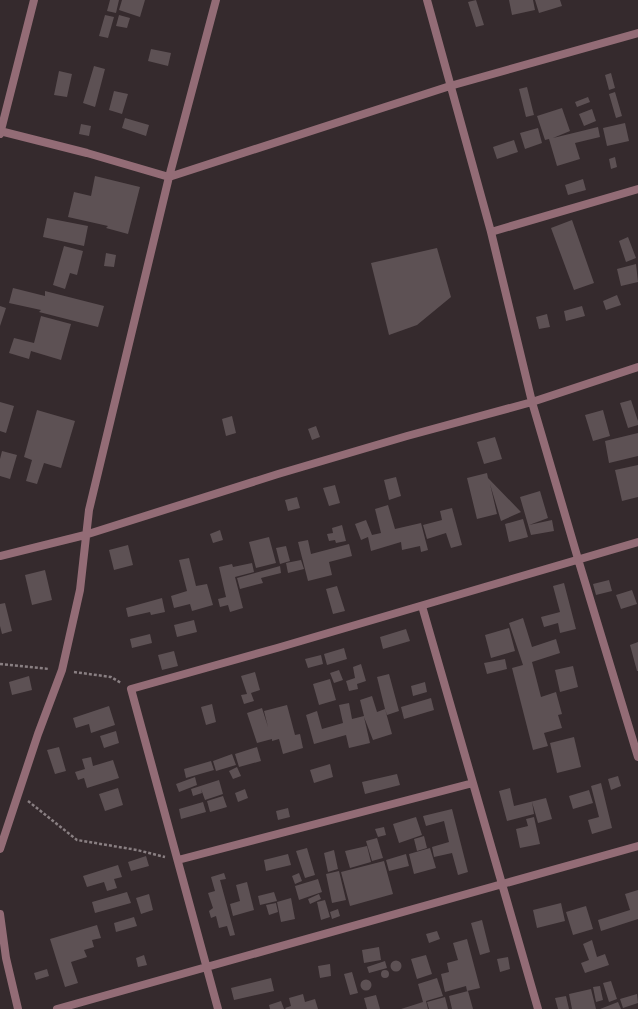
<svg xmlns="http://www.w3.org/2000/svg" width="638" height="1009" viewBox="0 0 638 1009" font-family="Spectral,serif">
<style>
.building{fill:#5d5154}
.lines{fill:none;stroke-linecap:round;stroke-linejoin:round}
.path{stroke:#897f82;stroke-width:2.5;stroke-dasharray:3 2;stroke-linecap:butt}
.minor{stroke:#936c76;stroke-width:8}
</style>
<rect width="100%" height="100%" fill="#352a2d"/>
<!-- building -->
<path class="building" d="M110 0H119L116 13 107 11Z
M122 0H145L140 17 119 10Z
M476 0 484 25 476 27 468 2Z
M509 0H533L535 10 512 15Z
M535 0H560L562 6 539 13Z
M105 15 114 17 108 38 99 36Z
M119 15 130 18 127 28 116 26Z
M151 49 171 53 168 66 148 61Z
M94 66 105 69 95 107 83 103Z
M59 71 72 74 67 97 54 95Z
M611 73 615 88 609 90 605 75Z
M527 87 534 115 526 117 519 89Z
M114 91 128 94 122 114 109 110Z
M615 92 622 116 616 118 609 94Z
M588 97 590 102 577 107 575 102Z
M562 108 570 131 553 138 598 127 600 137 575 143 580 159 557 166 549 139 545 140 537 116Z
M592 109 596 121 584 126 579 114Z
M125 118 149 125 146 136 122 128Z
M625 123 629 141 607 146 603 128Z
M81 124 91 126 89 136 79 134Z
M538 128 542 143 525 149 520 133Z
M514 140 518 152 497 159 493 147Z
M615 157 617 167 611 169 609 159Z
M95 176 140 187 128 234 106 228 108 226 68 217 74 192 91 196Z
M583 179 586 190 568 195 565 185Z
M47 218 88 226 84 246 43 237Z
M572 220 594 283 574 290 551 228Z
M628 237 636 258 626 262 619 241Z
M64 246 83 251 77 275 70 273 65 289 53 285Z
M437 248 451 297 417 325 389 335 371 263Z
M106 253 116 255 114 267 104 266Z
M636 264 638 282 621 286 617 269Z
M13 288 45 296V291L104 306 98 327 39 312 41 310 9 303Z
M617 295 621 305 606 310 603 301Z
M0 306 6 308 0 326Z
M582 306 585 316 566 321 564 311Z
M547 314 550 327 539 329 536 317Z
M41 316 71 324 61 360 31 351 29 359 9 353 14 338 34 343Z
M631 400 638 421V425L628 428 620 403Z
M0 402 14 406 6 433 0 431Z
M37 410 75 421 61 468 44 463 37 484 26 481 32 460 24 457Z
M603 410 610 436 593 441 585 415Z
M232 416 236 433 226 436 222 419Z
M316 426 320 437 312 440 308 429Z
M638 433V456L609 463 605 441Z
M495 437 502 459 484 464 477 442Z
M2 451 17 455 10 479 0 476V459Z
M638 465V497L622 501 615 470Z
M487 473 488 478 521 512 501 521 490 484 497 514 477 519 467 478Z
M396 477 401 496 389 500 384 480Z
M335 485 340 503 329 506 323 488Z
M540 491 548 518 529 525 552 520 554 531 531 535 520 497Z
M297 497 300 508 288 511 285 500Z
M388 505 395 529 421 523 428 550 421 552 420 546 402 550 401 542 371 551 368 537 361 540 355 524 366 520 372 535 381 533 375 509Z
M452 508 462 545 451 548 446 533 427 539 423 525 442 520 440 511Z
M523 519 528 537 509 542 505 524Z
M342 525 346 541 336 543 335 540 329 541 327 534 333 533 332 528Z
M220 530 223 540 213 543 210 534Z
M269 537 276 563 256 568 249 542Z
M308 540 311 554 349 544 352 556 329 562 332 575 308 581 298 542Z
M128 545 133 565 114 570 109 550Z
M286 546 290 561 280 564 276 548Z
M189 558 196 586 207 584 213 605 192 611 190 604 174 608 171 596 187 591 179 560Z
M301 560 304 569 288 573 286 563Z
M252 563 254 572 235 577 243 608 230 612 228 605 220 607 218 599 226 597 219 567 232 564 233 567Z
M280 566 281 573 261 578 263 583 240 589 237 578Z
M45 570 52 600 32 605 25 575Z
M609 580 612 591 596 595 593 584Z
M564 583 576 629 560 633 558 623 544 627 541 617 560 612 553 586Z
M337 586 345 611 333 614 326 589Z
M632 590 637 604 621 609 616 595Z
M162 598 165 612 151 615 150 612 128 617 126 608Z
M5 603 12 631 2 634 0 626V604Z
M523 618 532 647 556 639 560 653 532 662 541 697 556 692 562 714 558 715 562 728 544 733 548 746 533 750 512 668 523 665 509 623Z
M194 620 197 632 177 637 174 625Z
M509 628 515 651 491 658 485 635Z
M406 629 410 641 383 649 380 637Z
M150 634 152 643 132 648 130 639Z
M638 642V671H637L630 645Z
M344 648 347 659 327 665 324 654Z
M174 651 178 666 162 670 158 655Z
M321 655 323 664 308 668 305 659Z
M505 659 507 669 487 674 484 663Z
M361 664 366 681 357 684 356 679 358 689 349 691 346 681 355 678 353 667Z
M573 666 578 687 560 692 555 670Z
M339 670 343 680 334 683 330 673Z
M255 672 260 690 251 693 254 701 244 704 241 695 247 694 241 676Z
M389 674 399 711 387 715 385 709 392 734 373 740 364 717 370 743 349 748 346 735 314 744 306 715 317 711 322 729 343 723 339 705 349 703 352 719 364 716 360 700 372 696 377 712 385 709 377 677Z
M29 676 32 690 12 695 9 682Z
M330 679 336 700 319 705 313 684Z
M425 682 427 692 413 696 411 686Z
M431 698 434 710 404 719 401 707Z
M212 704 216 722 206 725 201 707Z
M287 705 295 735 300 734 303 748 283 754 279 739 272 741V739L257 743 247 713 262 708 268 727 264 711Z
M109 706 115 725 91 733 89 724 76 728 73 718Z
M116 731 119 743 104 748 100 736Z
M574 737 581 767 557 773 550 743Z
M59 747 66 771 55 774 47 750Z
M257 747 261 761 239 767 235 754Z
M232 754 236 765 216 771 213 761Z
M91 757 93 766 113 760 119 778 87 788 84 778 78 780 75 772 85 769 82 759Z
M211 761 214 770 186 778 184 769Z
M330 764 333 777 314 783 310 770Z
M237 767 241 776 233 779 229 771Z
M397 774 400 785 365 794 362 782Z
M618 776 621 786 611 790 608 779Z
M195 777 197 785 179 792 176 784Z
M219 780 223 794 205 800 201 789 202 793 193 796 191 789Z
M601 783 612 828 592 834 588 820 599 817 591 786Z
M118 788 123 805 105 811 99 794Z
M510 788 514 806 546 798 552 819 538 823 532 802 534 814 507 821 499 791Z
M245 789 248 798 238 802 235 793Z
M589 790 593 803 573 809 569 796Z
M223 796 227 807 210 812 207 801Z
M203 802 206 812 181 819 179 809Z
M288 808 290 817 278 820 276 811Z
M452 809 468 872 458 875 452 853 434 857 432 847 449 842 444 821 426 826 423 816Z
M416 817 422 835 399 843 393 824Z
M534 817 540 844 520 848 516 829 528 826 526 819Z
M384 827 386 835 378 837 375 829Z
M424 836 427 848 417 851 414 839Z
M377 838 383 858 372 861 366 841Z
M367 846 371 862 350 868 345 851Z
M307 848 315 875 305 878 296 851Z
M430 848 436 868 414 874 409 854Z
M334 850 338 869 328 872 324 853Z
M288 854 291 865 266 871 264 860Z
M406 854 409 866 389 871 386 860Z
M146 856 149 866 131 871 128 862Z
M384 861 393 894 350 906 341 872Z
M118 865 122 877 114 879 117 888 107 891 104 882 87 887 83 876Z
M339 871 346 900 332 903 326 874Z
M224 873 226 879 220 880 235 935 230 936 227 926 219 928 216 916 211 918 209 911 213 908 208 893 215 891 211 877Z
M299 873 302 881 295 884 292 876Z
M318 879 322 892 299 900 295 886Z
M247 882 254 910 233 916 230 904 240 901 236 885Z
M638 890V919L601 931 598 920 630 910 625 894Z
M127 892 131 903 95 913 92 902Z
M274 892 277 901 260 905 258 896Z
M149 894 153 910 141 914 136 898Z
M319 894 321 899 310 904 308 899Z
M291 898 295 919 281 922 277 902Z
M325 900 330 917 321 920 317 902Z
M276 903 278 912 269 915 266 905Z
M561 903 565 921 537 928 533 910Z
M586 906 593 929 573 935 566 912Z
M338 909 340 916 332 919 330 912Z
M134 917 137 926 116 932 114 923Z
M482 920 490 952 480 955 471 923Z
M97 925 101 938 92 940 94 947 84 950 87 957 71 962 78 983 65 987 50 939Z
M437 931 440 939 429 943 426 934Z
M467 939 480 988 467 991 466 986 445 992 441 974 449 972 447 963 458 960 453 943Z
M592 940 597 957 605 954 609 965 585 973 581 963 589 960 583 944Z
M379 947 381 960 364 963 362 950Z
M144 955 147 965 138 967 136 958Z
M426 955 432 974 417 979 411 959Z
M508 957 510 969 500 972 497 959Z
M390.5 966a5.5 5.5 0 1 1 11 0a5.5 5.5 0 1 1-11 0Z
M385 961 387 968 369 973 367 967Z
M330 964 331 976 320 978 318 966Z
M47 969 49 976 36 980 34 973Z
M381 974a4 4 0 1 1 8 0a4 4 0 1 1-8 0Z
M352 972 358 993 350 995 344 974Z
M271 978 274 991 234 1000 231 988Z
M437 978 443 996 426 1001 428 1009H401L423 1002 418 984Z
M360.5 985a5.5 5.5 0 1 1 11 0a5.5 5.5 0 1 1-11 0Z
M611 981 617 999 609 1002 603 983Z
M600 986 603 1000 596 1002 593 987Z
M591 989 596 1009H572L569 994Z
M468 991 473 1009H452L449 996Z
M303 994 305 1002 315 999 318 1009H286L285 1008 291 1006 289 998Z
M637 994 638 1003 623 1008 620 999Z
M376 995 380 1009H367L364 998Z
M566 996 569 1009H558L555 998Z
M445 997 448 1009H429L427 1002Z
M281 1001 284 1009H270L269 1005Z
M618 1002 621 1009H600Z"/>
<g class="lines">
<!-- path -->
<path class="path" d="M0 664 49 669
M74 672 111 677 121 683
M28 801 77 840 137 850 165 857"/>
<!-- minor -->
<path class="minor" d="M427 0 491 232 532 402 578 559 638 757
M0 131 87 153 169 177 450 86 638 33
M0 134 34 0
M491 232 638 189
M0 556 85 535 278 474 407 436 532 402 638 367
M422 606 538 1009
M0 849 38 734 62 670 80 590 89 510 169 177 216 0
M178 860 473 783
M0 914 6 958 18 1009
M57 1009 638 846
M218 1009 131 689 277 648 638 542"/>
</g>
</svg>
